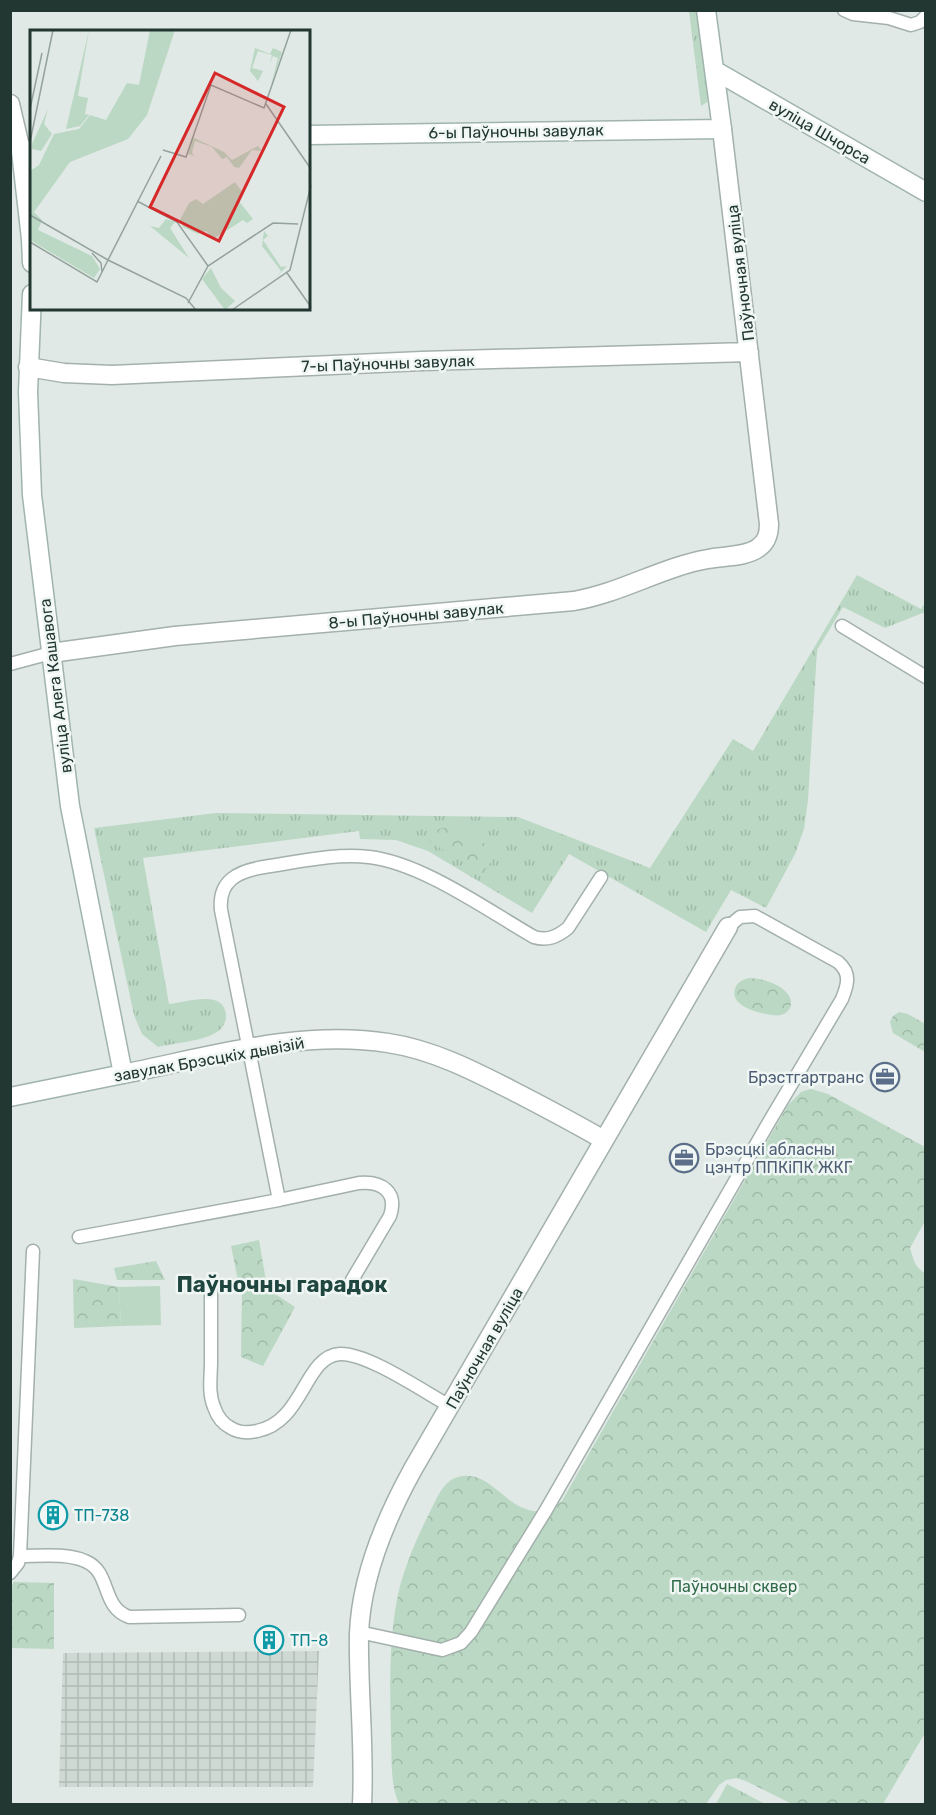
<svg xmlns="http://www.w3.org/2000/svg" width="936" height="1815" viewBox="0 0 936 1815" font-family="Rubik,sans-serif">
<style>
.industrial{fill:url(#industrial-grid)}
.grass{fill:url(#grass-tufts)}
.forest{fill:url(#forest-crowns)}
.pitch{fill:#bad8c3}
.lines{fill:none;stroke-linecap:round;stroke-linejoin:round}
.lane-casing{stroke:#a3b0ac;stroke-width:15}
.street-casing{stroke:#a3b0ac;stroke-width:21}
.secondary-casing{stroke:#a0b4ad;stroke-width:21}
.lane{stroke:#fff;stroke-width:12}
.street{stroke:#fff;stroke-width:18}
.secondary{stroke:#fff;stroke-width:18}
.labels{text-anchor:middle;stroke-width:5;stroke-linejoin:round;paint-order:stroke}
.street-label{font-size:16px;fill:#223732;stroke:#eff6f3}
.service-label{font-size:16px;fill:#4e5e75;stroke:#eff6f3;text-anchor:end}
.culture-label{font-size:16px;fill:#0d838f;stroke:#eff6f3;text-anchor:start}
.park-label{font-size:16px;fill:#306a48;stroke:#eff6f3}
.district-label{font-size:22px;font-weight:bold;fill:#20473f;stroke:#eff6f3}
.inset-road{fill:none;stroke:#94a29d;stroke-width:1.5}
.view{fill:#d62828;fill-opacity:0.15;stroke:#d62828;stroke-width:3}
.inset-edge{fill:none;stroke:#223732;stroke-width:3}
</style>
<defs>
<pattern id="industrial-grid" width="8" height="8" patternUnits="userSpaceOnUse" patternTransform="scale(1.5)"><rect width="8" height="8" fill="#ced9d4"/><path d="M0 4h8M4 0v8" fill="none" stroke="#b1bbb6"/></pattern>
<pattern id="grass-tufts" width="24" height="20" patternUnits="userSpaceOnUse" patternTransform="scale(1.5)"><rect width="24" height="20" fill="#bad8c3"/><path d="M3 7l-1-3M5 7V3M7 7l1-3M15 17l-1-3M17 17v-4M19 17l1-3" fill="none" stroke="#a0baa8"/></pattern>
<pattern id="forest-crowns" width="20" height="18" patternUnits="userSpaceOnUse" patternTransform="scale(1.5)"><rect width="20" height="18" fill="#bad8c3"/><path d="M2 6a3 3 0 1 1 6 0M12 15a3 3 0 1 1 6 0" fill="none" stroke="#a0baa8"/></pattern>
</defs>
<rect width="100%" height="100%" fill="#e0e9e5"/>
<!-- industrial -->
<path class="industrial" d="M319 1651 313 1787H59L63 1653Z"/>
<!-- grass -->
<path class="grass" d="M689 11H696L708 99 707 102 701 106Z
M857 575 921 609 925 603V612L885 628 843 607 817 650 808 800 804 829 795 854 766 908 731 890 706 932 569 854 532 913 428 851 396 840 360 839 359 831 143 858 169 1004C185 1003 225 988 226 1016 226 1022 223 1028 217 1032 204 1041 174 1043 158 1047L142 1034 134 1015 94 828 216 813 518 817 650 868 733 739 753 751Z
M727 1784 765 1804H716Z"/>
<!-- forest -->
<path class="forest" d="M455 826 497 851 483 874 427 840 433 830Z
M749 978C760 978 779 983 787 993 797 1005 787 1018 772 1015 760 1013 730 1007 735 989 737 982 742 980 749 978Z
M899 1012 908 1014 925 1024V1052L893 1033 890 1022 893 1016Z
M811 1089 828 1094 925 1147V1221L910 1248C914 1260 914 1267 926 1274L925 1733 883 1804H792L746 1781 736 1778 726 1780 719 1785 706 1804H399C390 1784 392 1760 391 1737 390 1688 388 1635 400 1586 407 1561 417 1537 429 1514 435 1502 442 1483 455 1478 483 1467 500 1498 523 1508 530 1511 538 1512 545 1512L562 1501 788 1105 801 1092Z
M259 1240 266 1281 238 1280 231 1246Z
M156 1261 165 1280H117L114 1268Z
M73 1279 119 1287 121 1326 74 1328Z
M242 1289 269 1290 295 1307 263 1366 241 1357Z
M14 1582 54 1583V1649L12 1648 11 1646V1587Z"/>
<!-- pitch -->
<path class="pitch" d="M160 1286 161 1325 121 1326 119 1287Z"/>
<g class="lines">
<!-- lane casing -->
<g class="lane-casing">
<path id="lane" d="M844 10 853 14 889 18 911 25 920 22 926 16
M842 626 926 677
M10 664 51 653
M79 1237 279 1200
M352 1280 390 1216C398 1192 382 1181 359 1183L279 1200 221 910C218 880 239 871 264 867 298 862 334 853 369 857 422 863 487 910 534 937 547 941 557 937 568 928L601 877
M211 1285C211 1311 211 1336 211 1362 211 1377 208 1393 214 1407 217 1416 223 1424 231 1428 239 1433 248 1433 257 1431 304 1422 304 1356 340 1354 368 1353 424 1392 450 1406
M20 1556C40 1556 67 1553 85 1561 112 1572 100 1606 129 1617L239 1615
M10 1573 18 1563 20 1556 33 1251
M359 1632 442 1650 461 1643 471 1632 546 1510 769 1122 842 999C848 984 851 973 838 962L755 916 740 917 728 927"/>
</g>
<!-- street casing -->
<g class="street-casing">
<path id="street" d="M10 104 21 151
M28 367 64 373 112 375 422 361 749 352
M51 653 175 636 574 601C621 593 662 567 708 559 723 556 746 557 758 548 767 542 769 534 769 524L722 129
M123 1074C208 1057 300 1029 388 1043 435 1050 478 1073 519 1094 548 1109 576 1124 604 1140
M362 1804C365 1748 358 1691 359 1634 361 1578 386 1518 413 1469L728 927"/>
</g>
<!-- secondary casing -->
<g class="secondary-casing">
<path id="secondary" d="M714 70 926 192
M309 135 722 129 706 10
M32 150 21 151 31 239 32 263
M10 1097 123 1074 70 806 32 495 28 392 32 294"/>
</g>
<!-- lane -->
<use href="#lane" class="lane"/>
<!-- street -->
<use href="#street" class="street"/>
<!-- secondary -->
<use href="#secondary" class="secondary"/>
</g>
<!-- icons -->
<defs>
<g id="office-ring" transform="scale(1.5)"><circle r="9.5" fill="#eff6f3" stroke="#5c6f8a" stroke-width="1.5"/><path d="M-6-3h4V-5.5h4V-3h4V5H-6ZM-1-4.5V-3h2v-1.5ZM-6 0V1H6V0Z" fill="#5c6f8a"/></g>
<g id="building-ring" transform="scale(1.5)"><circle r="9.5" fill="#eff6f3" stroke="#0f9aa8" stroke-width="1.5"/><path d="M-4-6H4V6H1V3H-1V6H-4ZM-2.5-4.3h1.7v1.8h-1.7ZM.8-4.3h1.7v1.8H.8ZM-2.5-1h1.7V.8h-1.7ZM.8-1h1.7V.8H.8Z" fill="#0f9aa8"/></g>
</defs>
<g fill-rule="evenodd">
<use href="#office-ring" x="885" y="1077"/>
<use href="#office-ring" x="684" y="1158"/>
<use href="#building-ring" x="53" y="1515"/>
<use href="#building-ring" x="269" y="1640"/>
</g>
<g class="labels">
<!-- street labels -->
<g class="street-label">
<text transform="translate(516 131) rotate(-1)" y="6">6-ы Паўночны завулак</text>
<text transform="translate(820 131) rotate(30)" y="6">вуліца Шчорса</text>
<text transform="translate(740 273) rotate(-97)" y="6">Паўночная вуліца</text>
<text transform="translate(388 363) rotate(-2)" y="6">7-ы Паўночны завулак</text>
<text transform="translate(416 615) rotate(-5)" y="6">8-ы Паўночны завулак</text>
<text transform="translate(55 686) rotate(-97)" y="6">вуліца Алега Кашавога</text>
<text transform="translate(209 1059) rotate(-10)" y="6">завулак Брэсцкіх дывізій</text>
<text transform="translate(484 1348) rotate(-60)" y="6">Паўночная вуліца</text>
</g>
<!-- service labels -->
<g class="service-label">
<text x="864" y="1083">Брэстгартранс</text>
<text x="705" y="1155" text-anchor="start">Брэсцкі абласны<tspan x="705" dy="18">цэнтр ППКіПК ЖКГ</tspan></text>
</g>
<!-- culture labels -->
<g class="culture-label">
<text x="74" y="1521">ТП-738</text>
<text x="290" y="1646">ТП-8</text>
</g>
<!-- park labels -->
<g class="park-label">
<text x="734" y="1592">Паўночны сквер</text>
</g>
<!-- district labels -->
<g class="district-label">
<text x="282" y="1292">Паўночны гарадок</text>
</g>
</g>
<!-- overview -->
<g transform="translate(30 30)">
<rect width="280" height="280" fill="#e0e9e5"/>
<path d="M59 0 48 66 58 68 55 84 59 85 50 96 36 99ZM120 0H145L117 85 98 109 40 132 4 182 12 190 8 200 62 226 70 239 64 248 0 210V141L9 135 24 104 49 99 60 85 76 90 97 53 109 55ZM225 18 240 24 243 18 252 22 241 55 248 28 243 26 240 33 242 25 228 21 222 38 233 41 228 51 220 41ZM18 79 14 94 22 104 11 121 2 119V114ZM255 105 232 121 222 120 209 138 204 137 197 127 192 129 182 117 165 111 162 123 165 126 158 124 162 107 194 122 202 130 228 116 232 121ZM234 201 238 206 233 210 251 237 257 236 248 245 251 241 232 216ZM181 238 191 258 205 271 195 280 172 249Z" fill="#bad8c3"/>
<path d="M205 152 213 163 208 170 223 189 217 193 213 190 183 209 176 201 168 204 153 197 150 190 159 173 166 169 173 174ZM136 189 145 192 140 198 159 228 120 196 129 198Z" fill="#bad8c3"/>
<path class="inset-road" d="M236 74 281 139M0 79 12 23M0 112 23 0M133 120 156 127 181 55 234 78 261 0M107 171 147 192 178 236M0 185 78 230 156 268 166 280M0 212 67 252 78 230M62 223 71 233 72 242M78 230 131 126M257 243 281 277M158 273 178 236 243 193 268 194M202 280 260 240 281 155"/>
<path class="view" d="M185 43 254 77 189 211 120 177Z"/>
<rect width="280" height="280" class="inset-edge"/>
</g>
<!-- border -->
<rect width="936" height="1815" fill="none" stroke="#223732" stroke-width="24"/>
</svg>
